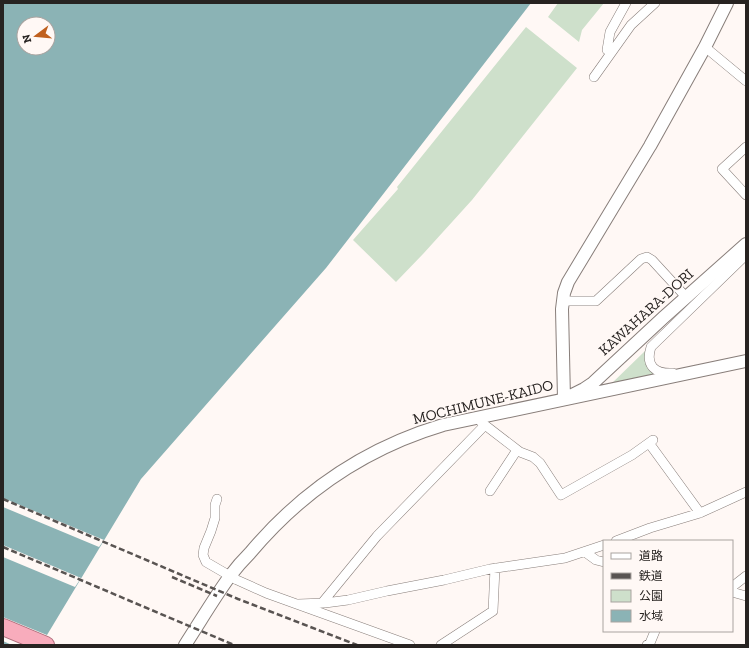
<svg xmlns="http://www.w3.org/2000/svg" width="749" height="648" viewBox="0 0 749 648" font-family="'Zilla Slab','Noto Sans JP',serif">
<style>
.green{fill:#cee0cb}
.water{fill:#8bb3b5;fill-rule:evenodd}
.pier{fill:#fff8f5}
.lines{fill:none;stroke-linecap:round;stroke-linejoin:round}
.minor-casing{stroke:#887e7a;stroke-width:10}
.tertiary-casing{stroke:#887e7a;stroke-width:14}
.trunk-casing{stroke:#ae6e7b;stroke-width:18}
.minor{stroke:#fff;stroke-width:9}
.tertiary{stroke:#fff;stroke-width:12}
.trunk{stroke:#f8acbc;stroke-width:16}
.rail{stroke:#595452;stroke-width:2.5;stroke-dasharray:6 3;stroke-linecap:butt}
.labels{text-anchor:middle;stroke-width:3;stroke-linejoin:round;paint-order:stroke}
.street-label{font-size:15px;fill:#272321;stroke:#fff8f5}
</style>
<rect width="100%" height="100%" fill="#fff8f5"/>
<!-- green -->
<path class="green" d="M558 3H604L582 30 579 42 548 17Z
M526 27 577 68 472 200 423 254 396 282 353 240 398 189 397 187Z
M645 351 658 375 609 386Z"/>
<!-- water -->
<path class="water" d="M3 3H531L326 268 141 479 41 645H3ZM24 24H48V48H24Z"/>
<!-- pier -->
<path class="pier" d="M3 498 104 540 99 547 3 507Z
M3 545 81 578 75 587 3 557Z
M3 617 47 635 41 645H12L3 641Z"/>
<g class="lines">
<!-- minor casing -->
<g class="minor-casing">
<path id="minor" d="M705 47 746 81
M611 53 607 50 610 32 626 3
M594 77 631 25 655 3
M746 147 722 169 746 195
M563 301H596L641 259 647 257 652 260 686 297
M673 373C655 374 645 366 651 347L746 255
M481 422 520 452 533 457 540 463 561 495 632 455 653 440
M649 443 700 513
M490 491 517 450
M217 499 215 505V518L211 531 204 548 203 555 206 562 237 580 266 593 410 645
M616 541 650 528 700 513 746 492
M585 552 596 560 604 562
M732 587 746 576
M732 592 746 596
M322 603 377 536 485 425
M298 604 325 603 348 600 387 591 444 580 490 569 565 558 604 545
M441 645 493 611 495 568
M647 645 650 643 655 631"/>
</g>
<!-- tertiary casing -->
<g class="tertiary-casing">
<path id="tertiary" d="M727 3 705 47 650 146 568 282 564 293 562 309 564 399 584 389 593 383 664 317 746 244
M185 645C200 622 214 598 230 576 236 568 243 560 250 553 302 491 366 448 443 425L746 361"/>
</g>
<!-- trunk casing -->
<g class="trunk-casing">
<path id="trunk" d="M3 627 46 645"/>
</g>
<!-- minor -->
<use href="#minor" class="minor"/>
<!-- tertiary -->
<use href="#tertiary" class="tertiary"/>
<!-- trunk -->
<use href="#trunk" class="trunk"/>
<!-- rail -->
<path class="rail" d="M3 499 238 599 357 645
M3 547 234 645
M172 577 217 596"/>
</g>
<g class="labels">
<!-- street labels -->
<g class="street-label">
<text transform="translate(646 312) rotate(-42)" y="5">KAWAHARA-DORI</text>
<text transform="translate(483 402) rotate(-14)" y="5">MOCHIMUNE-KAIDO</text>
</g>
</g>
<!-- border -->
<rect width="749" height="648" fill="none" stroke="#272321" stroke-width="8"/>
<!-- legend -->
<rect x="603" y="540" width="130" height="92" fill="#fff8f5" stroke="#a9a3a0"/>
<rect x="611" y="553" width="20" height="6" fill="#ffffff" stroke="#a9a3a0"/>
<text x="639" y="560" font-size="12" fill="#272321">道路</text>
<rect x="611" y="573" width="20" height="6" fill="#595452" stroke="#a9a3a0"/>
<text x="639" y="580" font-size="12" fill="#272321">鉄道</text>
<rect x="611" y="590" width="20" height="12" fill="#cee0cb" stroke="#a9a3a0"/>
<text x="639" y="600" font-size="12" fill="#272321">公園</text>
<rect x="611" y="610" width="20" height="12" fill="#8bb3b5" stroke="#a9a3a0"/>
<text x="639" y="620" font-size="12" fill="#272321">水域</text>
<!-- north arrow -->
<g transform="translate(36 36) rotate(254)"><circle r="19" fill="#fff8f5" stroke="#a9a3a0"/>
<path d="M0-3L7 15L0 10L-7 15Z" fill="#c0601e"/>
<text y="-6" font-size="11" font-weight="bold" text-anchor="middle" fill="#272321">N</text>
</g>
</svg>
